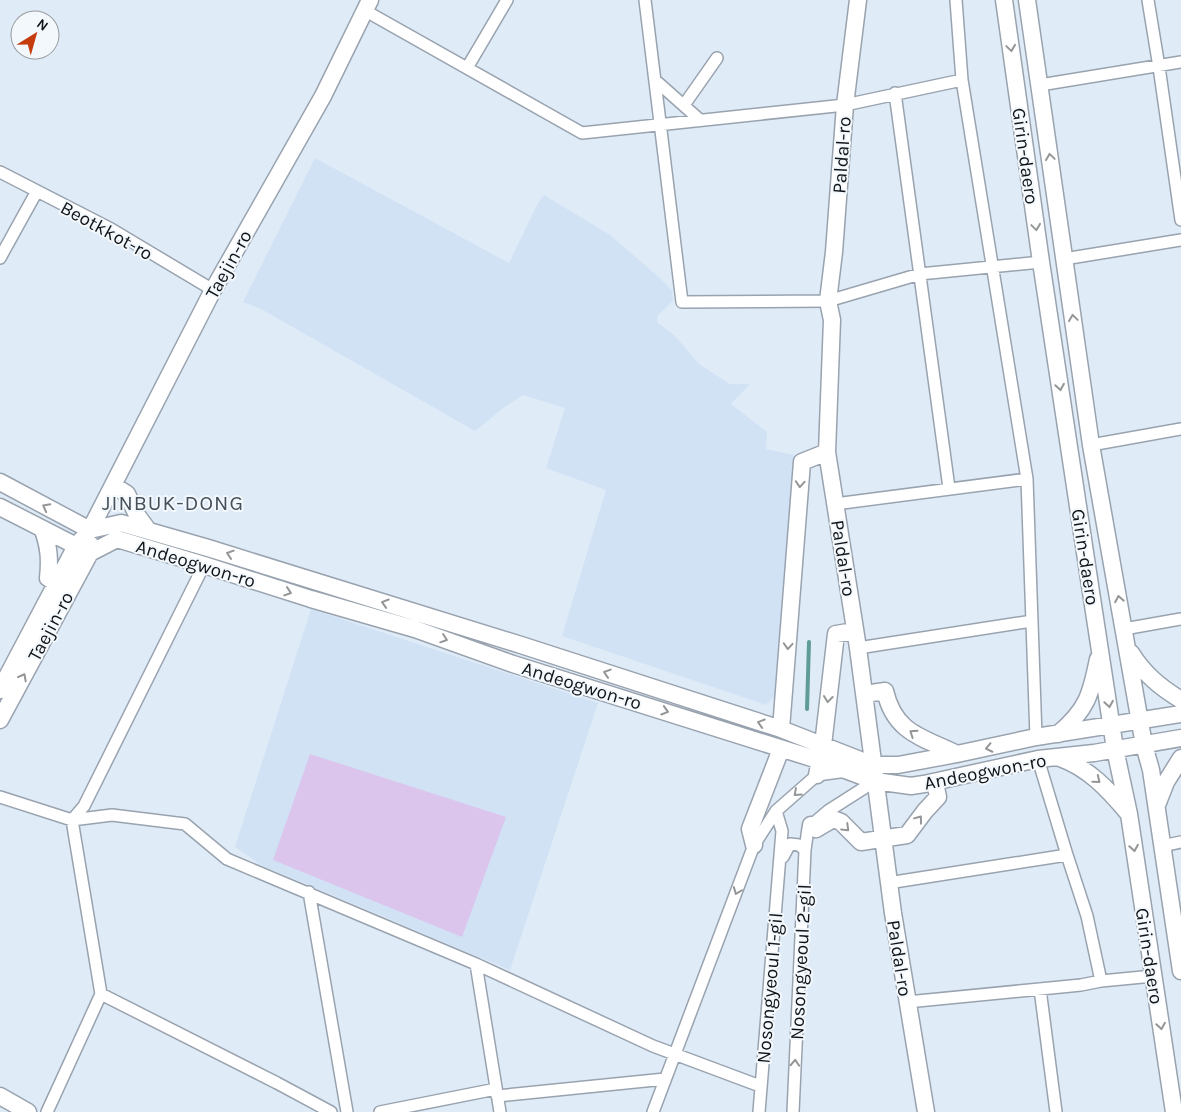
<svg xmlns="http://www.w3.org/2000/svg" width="1181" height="1112" viewBox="0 0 1181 1112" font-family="Karla,sans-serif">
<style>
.built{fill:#d1e2f5}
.green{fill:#dbc5ed}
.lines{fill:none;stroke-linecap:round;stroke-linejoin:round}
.stream{stroke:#5f9b99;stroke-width:4}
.street-casing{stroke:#99a3af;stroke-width:14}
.secondary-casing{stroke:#99a3af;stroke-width:19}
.street{stroke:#fff;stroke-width:11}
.secondary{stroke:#fff;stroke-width:16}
.oneway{stroke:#939597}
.labels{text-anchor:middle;stroke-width:4;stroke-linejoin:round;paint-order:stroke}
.street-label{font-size:19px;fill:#101418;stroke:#f3f8fd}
.quarter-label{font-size:21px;letter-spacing:1px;fill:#46505a;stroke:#f3f8fd}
</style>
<rect width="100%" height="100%" fill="#e0ebf8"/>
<!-- built -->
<path class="built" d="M315 158 509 263 538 203 544 195 610 235 662 280 672 291 673 301 658 315 657 322 675 336 699 364 730 384H750L731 404 767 432 766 449 794 455 778 693 766 705 562 636 606 490 546 468 565 408 523 395 506 406 475 431 261 309 243 302Z
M311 609 598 703 510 970 261 865 235 847Z"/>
<!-- green -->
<path class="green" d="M310 754 506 817 462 937 273 860Z"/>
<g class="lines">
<!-- stream -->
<path class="stream" d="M807 709 809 642"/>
<!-- street casing -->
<g class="street-casing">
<path id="street" d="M645 0 682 302 828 301 920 274 1041 262
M956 0 962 80 1027 479 1036 737
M1148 0 1159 67 1181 220
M364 10 582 133 845 105 962 80
M467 68 507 0
M655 80 700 120
M1040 85 1181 62
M895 93 949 488
M684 105 717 58
M0 172 111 229 213 290
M0 258 37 191
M1064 259 1181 240
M1091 445 1181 429
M835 504 1027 479
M1124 629 1181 619
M858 648 1032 621
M0 797 72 820 112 815 185 824 227 859 476 964 653 1046 760 1086
M1162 846 1181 842
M1067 855 1087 916 1101 981
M783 857 790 844 799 845 805 850
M888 883 1067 855 1038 759
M309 892 347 1112
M476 964 500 1112
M1040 989 1056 1112
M101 994 277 1083 331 1112
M907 1002 1081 985 1101 981 1153 976
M497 1096 665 1079
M47 1112 101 994 72 820 84 806 204 565
M380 1112 496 1089
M653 1112 754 845 776 811 817 775 847 771
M759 1112 782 831 776 811
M793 1112 805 850 808 828 828 811 875 781"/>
</g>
<!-- secondary casing -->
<g class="secondary-casing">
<path id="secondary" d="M858 0 845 105 834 252 828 301 832 320 827 452 858 648 893 913 926 1112
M1004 0 1041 262 1091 592 1115 749 1129 814 1174 1112
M1027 0 1091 445 1144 745 1151 770 1181 971
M0 482 90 530 121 523 208 548 521 645 781 729 873 765H898L957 754 1036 737 1181 714
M113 485 127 494 137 515 148 530
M0 507 90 553 117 539 204 565 311 599 415 629 513 664 821 761 875 781 911 786 924 784 1038 759 1094 753 1181 738
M43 530C49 547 50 560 48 578L56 583
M1131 653C1144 674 1160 687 1181 700
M0 690 76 546 90 530 213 290 323 96 370 0
M865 694 885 691C895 734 923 737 957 754
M0 720 90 553V544
M781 729 802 462 827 452
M1058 734C1087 710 1091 694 1098 659
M1060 758C1088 768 1108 789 1127 812
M817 775 823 745 836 634 854 631
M1157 805 1166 782 1181 758
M811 825 816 829 833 819 841 822 861 842 907 835 925 811 938 797 935 782
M754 845 750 829 781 749
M0 1096 28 1112"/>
</g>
<!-- street -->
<use href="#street" class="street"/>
<!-- secondary -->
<use href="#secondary" class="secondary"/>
</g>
<!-- one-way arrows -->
<defs><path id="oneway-chevron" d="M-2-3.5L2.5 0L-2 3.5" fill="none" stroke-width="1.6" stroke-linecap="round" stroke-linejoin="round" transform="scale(1.25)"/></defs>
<g class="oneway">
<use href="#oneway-chevron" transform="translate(1011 48) rotate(82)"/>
<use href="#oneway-chevron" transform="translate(1050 157) rotate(-98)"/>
<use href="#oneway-chevron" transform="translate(1036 227) rotate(82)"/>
<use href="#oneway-chevron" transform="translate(1073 318) rotate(-98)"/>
<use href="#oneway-chevron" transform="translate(1060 387) rotate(81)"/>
<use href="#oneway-chevron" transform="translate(800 484) rotate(94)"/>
<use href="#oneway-chevron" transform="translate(46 507) rotate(-152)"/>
<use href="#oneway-chevron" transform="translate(230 554) rotate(-162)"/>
<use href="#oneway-chevron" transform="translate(288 592) rotate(18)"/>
<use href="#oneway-chevron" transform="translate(1119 599) rotate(-100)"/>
<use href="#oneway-chevron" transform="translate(385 603) rotate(-163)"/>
<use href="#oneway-chevron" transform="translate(444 639) rotate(19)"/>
<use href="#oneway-chevron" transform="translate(788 646) rotate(94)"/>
<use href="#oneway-chevron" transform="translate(607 673) rotate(-162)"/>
<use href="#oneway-chevron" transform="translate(23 677) rotate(-62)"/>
<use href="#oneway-chevron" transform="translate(828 699) rotate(97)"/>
<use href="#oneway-chevron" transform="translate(1109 704) rotate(81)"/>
<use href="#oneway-chevron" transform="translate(665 711) rotate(17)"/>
<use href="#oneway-chevron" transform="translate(761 723) rotate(-163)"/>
<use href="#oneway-chevron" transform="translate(913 733) rotate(-146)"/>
<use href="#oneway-chevron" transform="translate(989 748) rotate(168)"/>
<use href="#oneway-chevron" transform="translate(1097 780) rotate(39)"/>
<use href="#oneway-chevron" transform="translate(797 793) rotate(138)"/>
<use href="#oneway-chevron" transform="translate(919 819) rotate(-53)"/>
<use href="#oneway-chevron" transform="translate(846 828) rotate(44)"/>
<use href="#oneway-chevron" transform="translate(1134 848) rotate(81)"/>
<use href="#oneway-chevron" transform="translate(737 891) rotate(111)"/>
<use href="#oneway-chevron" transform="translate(1161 1026) rotate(81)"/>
<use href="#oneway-chevron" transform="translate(795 1063) rotate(-87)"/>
</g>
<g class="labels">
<!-- street labels -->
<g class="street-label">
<text transform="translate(841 155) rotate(-86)" y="7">Paldal-ro</text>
<text transform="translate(1026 156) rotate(82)" y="7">Girin-daero</text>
<text transform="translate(107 230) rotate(29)" y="7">Beotkkot-ro</text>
<text transform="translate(228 264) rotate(-61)" y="7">Taejin-ro</text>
<text transform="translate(1086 557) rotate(81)" y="7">Girin-daero</text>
<text transform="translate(844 558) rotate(81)" y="7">Paldal-ro</text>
<text transform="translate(196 563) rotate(17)" y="7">Andeogwon-ro</text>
<text transform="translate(50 626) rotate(-62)" y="7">Taejin-ro</text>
<text transform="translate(582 685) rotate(17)" y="7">Andeogwon-ro</text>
<text transform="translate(985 771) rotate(-11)" y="7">Andeogwon-ro</text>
<text transform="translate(1150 956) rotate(81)" y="7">Girin-daero</text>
<text transform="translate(900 958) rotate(81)" y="7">Paldal-ro</text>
<text transform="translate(800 962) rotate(-87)" y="7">Nosongyeoul 2-gil</text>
<text transform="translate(769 988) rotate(-85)" y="7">Nosongyeoul 1-gil</text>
</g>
<!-- quarter labels -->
<g class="quarter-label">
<text x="173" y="510">JINBUK-DONG</text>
</g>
</g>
<!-- north arrow -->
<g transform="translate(35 35) rotate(37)"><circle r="24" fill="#f3f8fd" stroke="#989da1"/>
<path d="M0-4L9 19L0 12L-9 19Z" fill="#c53c0e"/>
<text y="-8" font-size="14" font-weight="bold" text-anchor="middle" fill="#101418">N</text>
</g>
</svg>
